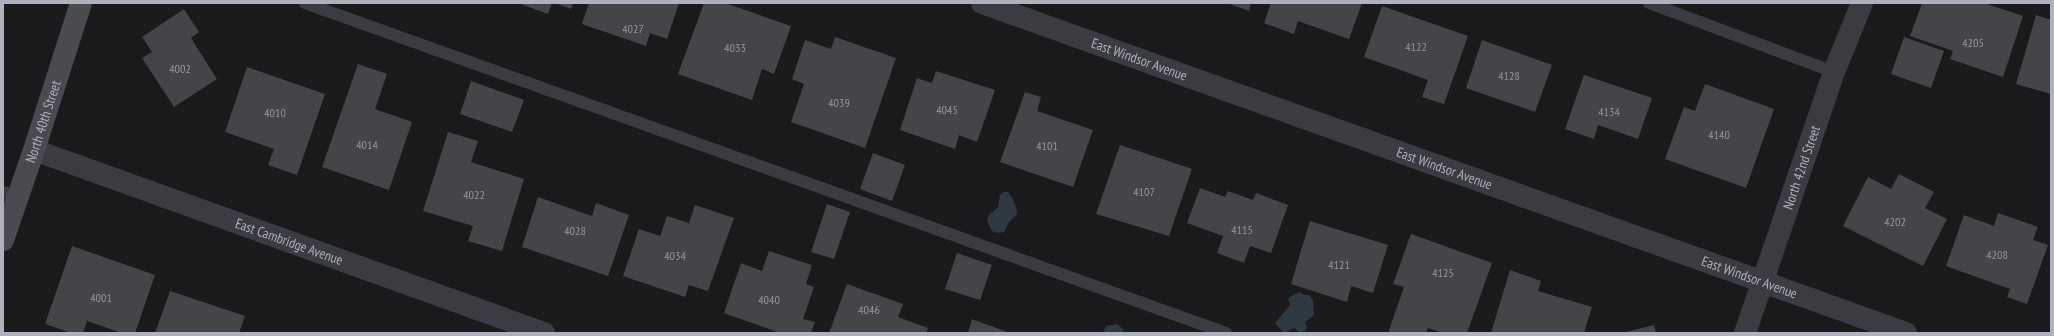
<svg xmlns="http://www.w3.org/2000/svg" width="2054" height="336" viewBox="0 0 2054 336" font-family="'PT Sans Narrow',sans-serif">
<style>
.water{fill:#2f3941}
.building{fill:#444549}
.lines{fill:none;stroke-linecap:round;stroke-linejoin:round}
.lane{stroke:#3b3c41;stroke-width:12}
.street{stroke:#3b3c41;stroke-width:22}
.secondary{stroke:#494b51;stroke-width:22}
.labels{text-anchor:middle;stroke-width:3;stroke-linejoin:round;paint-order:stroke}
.number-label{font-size:12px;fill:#92969f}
.street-label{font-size:14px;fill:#acb1bc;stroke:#151517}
</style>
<rect width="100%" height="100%" fill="#1a1a1c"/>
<!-- water -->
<path class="water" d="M1004 192H1008C1013 198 1017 206 1017 214L1009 222 1004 232 998 233 992 231 987 221 989 215 998 207 1000 195Z
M1299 292 1304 295H1309L1313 300 1314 315 1305 322 1307 327 1305 331 1300 332 1294 328 1284 333 1275 323 1290 305 1288 298Z
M1117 324 1122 328 1124 333H1103L1106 326Z"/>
<!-- building -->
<path class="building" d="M518 3H552L548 14Z
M555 3H573L571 9Z
M589 3H679L667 39 650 33 646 46 582 24Z
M704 3H725L791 26 774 74 762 69 752 100 678 74Z
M1227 3H1251L1249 11Z
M1271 3H1362L1349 39 1298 21 1294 34 1264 23Z
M1922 3H1984L2023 16 2003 77 1950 59 1953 51 1910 36Z
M1382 6 1468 36 1444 104 1422 97 1428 80 1364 57Z
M184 9 199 32 191 38 217 79 174 107 142 58 152 52 142 37Z
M2036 15 2051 20V94L2016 84Z
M835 37 896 58 865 148 791 122 804 84 792 79 805 40 831 49Z
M1904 37 1944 51 1931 88 1891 74Z
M1482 40 1552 65 1535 112 1466 88Z
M358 64 387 74 375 109 412 122 389 190 322 167Z
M247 67 325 94 297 175 268 165 274 149 225 132Z
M936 71 995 90 977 142 959 135 955 149 900 130 917 78 932 83Z
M1584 75 1652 98 1638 139 1598 125 1594 139 1565 129Z
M471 81 524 100 512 132 460 114Z
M1705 84 1774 109 1746 188 1665 159 1684 107 1695 111Z
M1025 92 1041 97 1037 111 1093 130 1073 187 1000 162Z
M448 132 478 141 471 162 524 179 502 251 468 241 473 226 423 211Z
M1120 145 1192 169 1169 236 1096 214Z
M873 153 905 165 892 201 860 189Z
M1899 174 1934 192 1925 208 1947 219 1923 266 1843 226 1868 177 1891 189Z
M1200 188 1225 197 1228 191 1253 200 1256 193 1288 205 1271 253 1250 246 1244 263 1217 253 1223 236 1187 223Z
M538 197 592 216 596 203 629 215 608 276 522 247Z
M827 204 850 212 834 259 811 252Z
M695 205 734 218 708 291 689 285 685 297 623 276 639 229 660 236 667 216 689 223Z
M1998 213 2038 227 2033 240 2048 245 2027 304 2007 297 2010 289 1946 266 1964 215 1994 226Z
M1310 221 1388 245 1373 293 1351 286 1347 302 1291 284Z
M1411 234 1492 263 1467 333H1443L1428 328 1426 333H1388L1404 287 1393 284Z
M72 246 155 275 135 333H122L87 321 83 333H71L45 324Z
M769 251 812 265 806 284 814 287 803 319 815 322 811 333H780L724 313 741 263 762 271Z
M957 253 992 265 980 300 945 289Z
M1510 270 1541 281 1538 291 1592 307 1584 333H1491Z
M847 284 903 304 898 317 928 328 926 333H829Z
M170 291 245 316 239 333H155Z
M972 319 1010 333H968Z
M1654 325 1656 333H1626V332Z"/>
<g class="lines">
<!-- lane -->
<path class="lane" d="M305 3 1226 333
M1649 3 1834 72
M3 192 18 197"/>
<!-- street -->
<g class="street">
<path id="s1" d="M982 3 1906 333"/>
<path id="s2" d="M34 150 544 333"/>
<path id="s3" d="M1745 333 1834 72 1862 3"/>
</g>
<!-- secondary -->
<path class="secondary" id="s4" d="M3 240 34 150 81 3"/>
</g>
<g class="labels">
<!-- number labels -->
<g class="number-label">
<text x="633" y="33">4027</text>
<text x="1973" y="47">4205</text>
<text x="1416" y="51">4122</text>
<text x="735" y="52">4033</text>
<text x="180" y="73">4002</text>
<text x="1509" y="80">4128</text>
<text x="839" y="107">4039</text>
<text x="947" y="114">4045</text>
<text x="1609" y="116">4134</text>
<text x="275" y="117">4010</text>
<text x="1719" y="139">4140</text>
<text x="367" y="149">4014</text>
<text x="1047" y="150">4101</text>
<text x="1144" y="196">4107</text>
<text x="474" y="199">4022</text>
<text x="1895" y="226">4202</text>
<text x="1242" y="234">4115</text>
<text x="575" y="235">4028</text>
<text x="1997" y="259">4208</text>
<text x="675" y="260">4034</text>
<text x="1339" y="269">4121</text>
<text x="1443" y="277">4125</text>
<text x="101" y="302">4001</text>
<text x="769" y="304">4040</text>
<text x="869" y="314">4046</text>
</g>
<!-- street labels -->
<g class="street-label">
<text dy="5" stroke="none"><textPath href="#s1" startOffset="167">East Windsor Avenue</textPath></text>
<text dy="5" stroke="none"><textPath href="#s4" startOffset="125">North 40th Street</textPath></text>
<text dy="5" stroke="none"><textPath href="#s3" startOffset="175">North 42nd Street</textPath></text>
<text dy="5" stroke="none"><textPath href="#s1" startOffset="491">East Windsor Avenue</textPath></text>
<text dy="5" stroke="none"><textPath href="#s2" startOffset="271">East Cambridge Avenue</textPath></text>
<text dy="5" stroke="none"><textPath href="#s1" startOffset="815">East Windsor Avenue</textPath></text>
</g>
</g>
<!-- border -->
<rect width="2054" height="336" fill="none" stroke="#acb1bc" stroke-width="8"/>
</svg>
